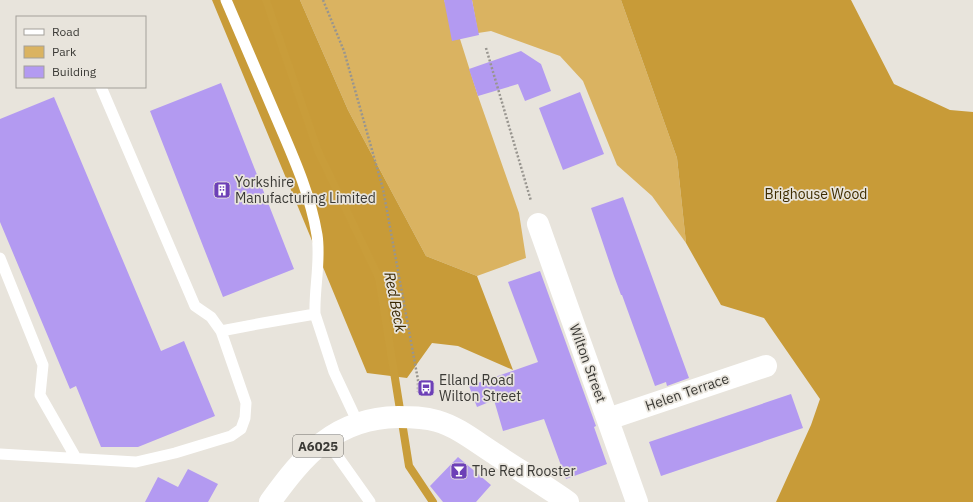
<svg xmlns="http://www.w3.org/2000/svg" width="973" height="502" viewBox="0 0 973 502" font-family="'IBM Plex Sans',sans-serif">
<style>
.green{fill:#dab361}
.forest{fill:#c89b38}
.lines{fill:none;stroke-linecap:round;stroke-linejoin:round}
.stream{stroke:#c99d3a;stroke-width:8}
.building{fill:#b39af1}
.path{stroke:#98958f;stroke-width:2.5;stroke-dasharray:2 2;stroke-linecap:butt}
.lane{stroke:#fff;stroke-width:11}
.street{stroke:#fff;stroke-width:22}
.primary{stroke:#fff;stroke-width:22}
.labels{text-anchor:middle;stroke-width:3.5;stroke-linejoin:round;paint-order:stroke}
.shield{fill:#e8e4dc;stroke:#6f6d68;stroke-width:1}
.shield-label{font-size:13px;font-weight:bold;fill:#3b3a36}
.poi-label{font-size:14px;fill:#3b3a36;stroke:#e8e4dc;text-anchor:start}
.park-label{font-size:14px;fill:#3e2c01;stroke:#e8e4dc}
.street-label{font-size:14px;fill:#3b3a36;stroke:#e8e4dc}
.water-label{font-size:15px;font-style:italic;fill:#392700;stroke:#e8e4dc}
</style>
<rect width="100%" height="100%" fill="#e8e4dc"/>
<!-- green -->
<path class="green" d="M300 0H444L460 39 478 96 519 213 526 258 477 276 426 256 348 110Z
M472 0H621L677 158 686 243 652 196 617 165 583 81 560 56 491 31 478 33Z"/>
<!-- forest -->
<path class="forest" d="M212 0H300L348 110 426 256 477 276 513 370 458 346 432 343 407 378 367 373Z
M621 0H851L894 84 950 110 973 112V502H776L811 425 820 399 764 318 721 305 686 243 677 158Z"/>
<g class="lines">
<!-- stream -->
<path class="stream" d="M266 0 318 151 379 278 409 466 433 502"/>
</g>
<!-- building -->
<path class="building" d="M444 0H472L479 35 452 41Z
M521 51 541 64 551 91 525 101 518 84 478 96 469 69Z
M221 83 294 269 223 297 150 111Z
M580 92 604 154 563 170 539 108Z
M54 97 161 351 184 341 215 416 138 447H101L76 386 70 389 0 222V119Z
M623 197 689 378 667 386 666 382 655 386 622 295H621L614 276 591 208Z
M540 271 596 426 594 427 607 464 566 479 544 419 503 431 494 400 477 407 469 386 538 362 508 282Z
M791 394 803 428 661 476 649 442Z
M458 457 491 485 476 502H443L430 486Z
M188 469 218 484 208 502H145L158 477 178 487Z"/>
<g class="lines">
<!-- path -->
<path class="path" d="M323 0 344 51 383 189 418 380V392
M486 48 531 201"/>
<!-- lane -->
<path class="lane" d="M226 0C242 37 258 75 274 112 291 152 310 192 317 235 321 260 314 289 315 314
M101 87 195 306 211 317 221 331 263 323 315 314 334 372 358 423
M0 258 43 365 40 395 76 458
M326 440 370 502
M0 454 136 462 175 453 231 436 241 429 245 418 246 403 221 331"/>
<!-- street -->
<path class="street" d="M538 224 637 502
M608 419 766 366"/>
<!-- primary -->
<path class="primary" d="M270 502C304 455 335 418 398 417 411 417 424 417 437 421 458 427 476 442 495 454 519 470 544 485 568 502"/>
</g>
<!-- icons -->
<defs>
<g id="building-square" transform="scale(0.9)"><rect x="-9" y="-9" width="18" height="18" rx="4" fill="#6d40b7" stroke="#e8e4dc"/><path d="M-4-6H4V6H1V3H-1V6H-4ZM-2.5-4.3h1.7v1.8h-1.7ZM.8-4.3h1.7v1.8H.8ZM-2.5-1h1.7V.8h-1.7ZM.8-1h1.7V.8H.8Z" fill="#fff"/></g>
<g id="bus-square" transform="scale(0.9)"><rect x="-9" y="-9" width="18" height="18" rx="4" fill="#6d40b7" stroke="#e8e4dc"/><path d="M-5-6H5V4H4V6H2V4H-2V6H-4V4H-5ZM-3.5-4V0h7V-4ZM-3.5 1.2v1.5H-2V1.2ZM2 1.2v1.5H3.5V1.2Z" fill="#fff"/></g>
<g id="bar-square" transform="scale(0.9)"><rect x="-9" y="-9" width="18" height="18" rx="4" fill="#6d40b7" stroke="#e8e4dc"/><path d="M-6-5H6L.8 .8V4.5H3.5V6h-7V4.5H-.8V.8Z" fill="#fff"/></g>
</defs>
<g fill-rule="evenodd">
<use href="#building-square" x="222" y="190"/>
<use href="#bus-square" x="426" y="388"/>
<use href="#bar-square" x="459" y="471"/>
</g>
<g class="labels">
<!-- shield labels -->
<rect class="shield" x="293" y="435" width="50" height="22" rx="3"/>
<g class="shield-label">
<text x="318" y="451">A6025</text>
</g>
<!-- poi labels -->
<g class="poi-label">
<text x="235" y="187">Yorkshire<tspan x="235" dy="16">Manufacturing Limited</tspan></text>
<text x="439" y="385">Elland Road<tspan x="439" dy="16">Wilton Street</tspan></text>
<text x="472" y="476">The Red Rooster</text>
</g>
<!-- park labels -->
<g class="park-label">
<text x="816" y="199">Brighouse Wood</text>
</g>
<!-- street labels -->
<g class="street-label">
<text transform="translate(588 363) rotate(70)" y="5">Wilton Street</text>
<text transform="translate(687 392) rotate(-19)" y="5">Helen Terrace</text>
</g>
<!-- water labels -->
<g class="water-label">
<text transform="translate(395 302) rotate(79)" y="5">Red Beck</text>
</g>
</g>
<!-- legend -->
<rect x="16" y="16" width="130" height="72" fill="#e8e4dc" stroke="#a3a09a"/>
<rect x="24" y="29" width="20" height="6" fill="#ffffff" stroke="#a3a09a"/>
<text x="52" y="36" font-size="12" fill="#3b3a36">Road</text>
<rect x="24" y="46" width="20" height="12" fill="#dab361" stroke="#a3a09a"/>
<text x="52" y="56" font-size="12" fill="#3b3a36">Park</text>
<rect x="24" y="66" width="20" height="12" fill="#b39af1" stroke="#a3a09a"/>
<text x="52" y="76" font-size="12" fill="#3b3a36">Building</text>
</svg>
